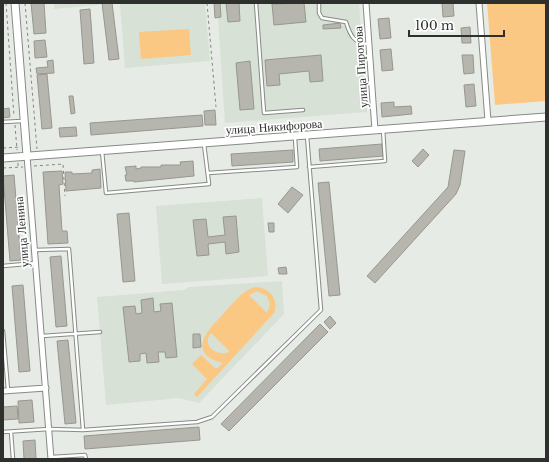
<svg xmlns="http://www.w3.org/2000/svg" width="549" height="462" viewBox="0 0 549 462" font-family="'Libre Baskerville',serif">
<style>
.built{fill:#d7e1d5}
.green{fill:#fbc883;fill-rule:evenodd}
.building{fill:#b6b6ae;stroke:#979790}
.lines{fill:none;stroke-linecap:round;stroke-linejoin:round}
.lane-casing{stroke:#868b85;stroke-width:4.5}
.street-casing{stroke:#868b85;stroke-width:7}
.secondary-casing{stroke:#868b85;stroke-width:9}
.path{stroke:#838782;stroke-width:1;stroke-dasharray:3 3;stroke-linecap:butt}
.lane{stroke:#fff;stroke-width:2.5}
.street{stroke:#fff;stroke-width:5}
.secondary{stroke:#fff;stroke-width:7}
.labels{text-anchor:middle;stroke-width:3.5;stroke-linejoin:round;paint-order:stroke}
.street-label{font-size:12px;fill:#2e302e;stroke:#fff}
</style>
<rect width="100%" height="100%" fill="#e6ece5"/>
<!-- built -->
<path class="built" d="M54 3H99V5L54 9Z
M120 3H205L210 61 125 68Z
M214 3H359L367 112 225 123 218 18H215Z
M262 198 268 276 162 284 156 206Z
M282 281 284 314 199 403 179 398 106 405 97 297 184 290 189 287Z"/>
<!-- green -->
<path class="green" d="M487 3H546V101L495 105Z
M189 29 191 55 141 59 139 32Z
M255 287C270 288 279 299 274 313L197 397 194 394 207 379 192 364 201 355 216 369 223 363C185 353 208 330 224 313 233 303 242 291 255 287ZM257 291 267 296 270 304 267 313 249 295ZM211 333 229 351V352C216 357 201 345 211 333Z"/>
<!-- building -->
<path class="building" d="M31 3H44L46 33 34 34Z
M102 3H112L119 59 109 60Z
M214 3H220L221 17 215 18Z
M226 3H239L240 21 228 22Z
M304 3 306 22 274 25 272 4Z
M442 3H453L454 16 443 17Z
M90 9 94 63 84 64 80 10Z
M389 18 391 38 380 39 378 19Z
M340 23 341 28 323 29V25Z
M470 27 471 43H462L461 28Z
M45 40 47 57 35 58 34 41Z
M391 49 393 70 382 71 380 50Z
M321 55 323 81 310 82 309 71 279 74 280 85 267 86 265 60Z
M462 55H473L474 73 464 74Z
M53 60 54 73 37 74 36 68 48 67 47 61Z
M250 61 254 109 240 110 236 63Z
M47 74 52 128 42 129 37 75Z
M474 84 476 106 466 107 464 85Z
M69 96H73L75 113 71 114Z
M394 102V107L411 106 412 114 382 117 381 103Z
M9 108 10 117 3 118V109Z
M215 110 216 125H205L204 111Z
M202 115 203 126 91 135 90 123Z
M76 127 77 136 60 137 59 128Z
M382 144 383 156 320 161 319 149Z
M423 149 429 155 418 167 412 161Z
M293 150V162L232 166 231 154Z
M454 150 465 151 460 185 456 194 375 283 367 276 448 187Z
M193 161 194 176 134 182V181H126L125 175H127L125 167 136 166V169L141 168V167H161V165H181L180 162Z
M100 169 101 188 66 191 65 172H72V174L92 173V170Z
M62 171 63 184 59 185 62 231H67L68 243 48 244 43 172Z
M14 175 21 260 10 261 3 176Z
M329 182 340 295 329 296 318 183Z
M292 187 303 195 288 213 278 204Z
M129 213 135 281 123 282 117 214Z
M236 216 239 252 226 254 225 242 208 244 209 255 197 256 193 220 206 219 208 237 225 235 223 217Z
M268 223H274V232H269Z
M61 256 67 326 56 327 50 257Z
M286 267 287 274H279L278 268Z
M23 285 30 371 19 372 12 286Z
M153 298 154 312 161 311 160 304 172 303 177 357 166 358 165 352H158L159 362 147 363 146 353 140 354V361L129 362 123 307 135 306 136 314 142 313 141 300Z
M330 316 336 323 330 329 324 322Z
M320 324 328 332 229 431 221 424Z
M193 334H200L201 347 193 348Z
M68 340 76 423 65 424 57 341Z
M32 400 34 422 19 423 18 401Z
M17 406 18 419 3 420V407Z
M199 427 200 440 85 449 84 436Z
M35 440 36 459H24L23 441Z"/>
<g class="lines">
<!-- lane casing -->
<g class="lane-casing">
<path id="lane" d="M256 3 264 113 303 110
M319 3V13L322 18 346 22C350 35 354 44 369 44
M3 122 22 121
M102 151 106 193 209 184 204 144
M309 167 385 161 383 129
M208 173 297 167 295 138
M35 250 69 249 83 430
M3 266 36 263
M3 331 8 390
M42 336 100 332
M3 432 49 429 83 430 197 422 212 417 321 310 307 136
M11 432 13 459
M52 457 85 455 86 459"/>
</g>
<!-- street casing -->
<g class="street-casing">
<path id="street" d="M366 3 375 130
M479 3 488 121
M27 156 51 459
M3 391 46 388"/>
</g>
<!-- secondary casing -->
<g class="secondary-casing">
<path id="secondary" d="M15 3 27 156
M3 158 546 117"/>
</g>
<!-- path -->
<path class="path" d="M6 3 14 116
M25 3 37 149
M207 3 216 107
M15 125 17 150
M3 148 20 147
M18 163V167
M34 166 63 164 65 196
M3 168 23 167"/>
<!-- lane -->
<use href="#lane" class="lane"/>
<!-- street -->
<use href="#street" class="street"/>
<!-- secondary -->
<use href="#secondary" class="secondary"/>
</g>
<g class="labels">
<!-- street labels -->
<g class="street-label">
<text transform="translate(361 67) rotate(-94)" y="4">улица Пирогова</text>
<text transform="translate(274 127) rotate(-4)" y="4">улица Никифорова</text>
<text transform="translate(22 232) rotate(-95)" y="4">улица Ленина</text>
</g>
</g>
<!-- border -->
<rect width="549" height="462" fill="none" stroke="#2e302e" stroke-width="8"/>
<!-- scale -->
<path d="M409 30v6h95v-6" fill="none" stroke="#2e302e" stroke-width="2"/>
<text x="415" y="30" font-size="12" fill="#2e302e" stroke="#ffffff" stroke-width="3" paint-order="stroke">100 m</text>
</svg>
